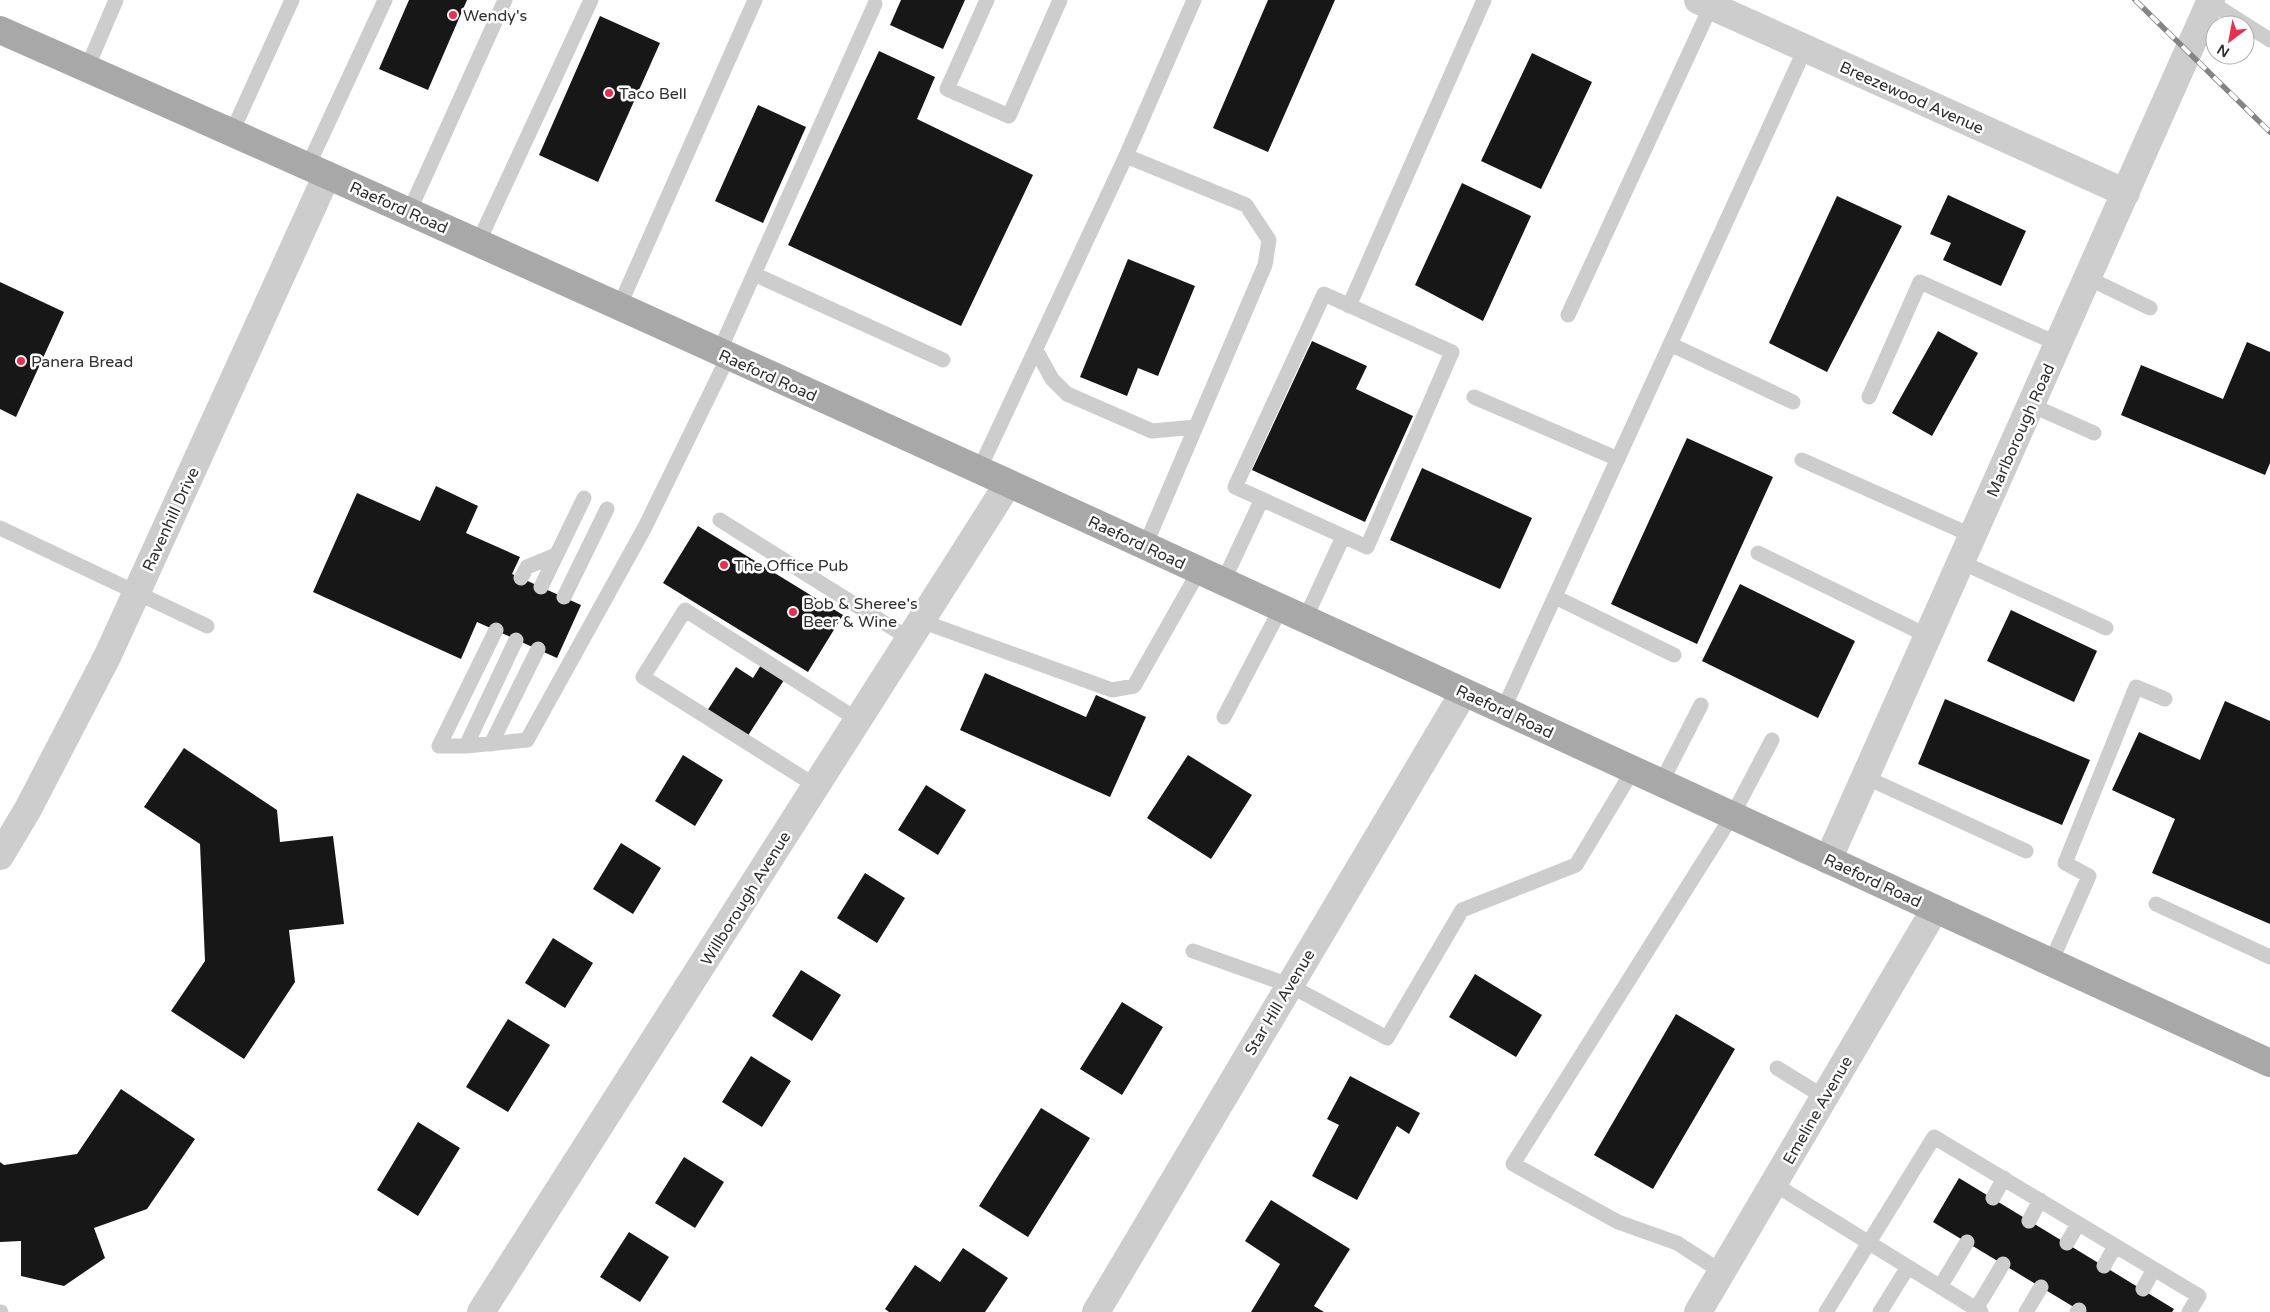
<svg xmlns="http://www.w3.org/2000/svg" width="2270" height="1312" viewBox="0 0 2270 1312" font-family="'Varela Round',sans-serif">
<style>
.building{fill:#171717}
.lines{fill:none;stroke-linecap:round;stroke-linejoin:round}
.service{stroke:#cdcdcd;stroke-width:15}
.minor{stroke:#cdcdcd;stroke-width:28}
.tertiary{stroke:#cdcdcd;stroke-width:28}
.primary{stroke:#a8a8a8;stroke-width:28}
.rail-casing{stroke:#858585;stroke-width:5.5}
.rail{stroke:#fff;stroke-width:4;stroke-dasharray:11;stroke-linecap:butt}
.poi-dot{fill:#eb2d4f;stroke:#fff;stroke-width:2}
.labels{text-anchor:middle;stroke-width:5;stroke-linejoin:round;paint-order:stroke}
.poi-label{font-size:16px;fill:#303030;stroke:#fff;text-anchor:start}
.street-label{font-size:16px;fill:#303030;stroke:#fff}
</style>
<rect width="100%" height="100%" fill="#fff"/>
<!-- building -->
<path class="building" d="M409 0H467L428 90 379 69Z
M901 0H965L943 49 890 25Z
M1268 0H1335L1268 152 1213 128Z
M600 16 660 43 598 182 539 155Z
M879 51 935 77 917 119 1033 175 961 326 788 245Z
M1532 53 1592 82 1541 189 1481 161Z
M758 105 806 127 763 223 715 201Z
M1462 183 1531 216 1483 321 1415 285Z
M1948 195 2026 231 2001 286 1943 260 1951 243 1930 234Z
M1837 196 1902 226 1827 372 1769 343Z
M1128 259 1195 286 1158 376 1138 368 1127 396 1080 377Z
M0 282 64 312 16 417 0 409Z
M1938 331 1978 353 1932 436 1892 413Z
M1312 341 1367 366 1356 389 1413 416 1365 522 1252 470Z
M2247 342 2270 352V463L2265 475 2121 415 2141 365 2223 399Z
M1687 438 1773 477 1697 644 1611 604Z
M1422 468 1532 518 1500 589 1390 540Z
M436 486 478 506 466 533 520 557 512 574 581 605 557 658 477 622 461 659 313 592 357 493 420 521Z
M698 526 843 615 808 672 663 583Z
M1740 584 1855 641 1818 718 1702 661Z
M2011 610 2097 651 2074 702 1987 661Z
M761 665 784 680 747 737 707 711 736 667 753 678Z
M985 673 1086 717 1096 695 1146 717 1110 797 960 730Z
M1945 699 2090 760 2062 825 1918 764Z
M2225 701 2270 721V924L2152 873 2175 819 2112 790 2139 732 2200 760Z
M184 748 277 810 280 842 333 836 344 924 289 930 295 982 244 1059 171 1011 205 961 200 844 144 807Z
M683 755 723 780 695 826 655 801Z
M1188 755 1252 795 1211 859 1147 818Z
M926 785 966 810 938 855 898 830Z
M621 843 661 868 633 914 593 889Z
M865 873 905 898 877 943 837 918Z
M553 938 593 963 565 1008 525 983Z
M801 970 841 995 812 1041 772 1016Z
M1475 974 1542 1015 1516 1057 1449 1017Z
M1122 1002 1163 1027 1122 1095 1080 1069Z
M1676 1014 1735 1049 1653 1189 1594 1155Z
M508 1019 550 1045 508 1112 466 1087Z
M751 1056 791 1081 762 1127 722 1102Z
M1350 1076 1420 1113 1409 1134 1397 1126 1357 1200 1312 1176 1339 1125 1327 1119Z
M121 1089 195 1139 147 1209 94 1228 105 1258 64 1286 21 1276V1241L0 1242V1162L4 1165 77 1154Z
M1041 1108 1090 1138 1028 1237 979 1206Z
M418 1122 460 1148 418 1216 377 1190Z
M684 1157 724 1182 695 1228 655 1203Z
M1959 1178 2174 1309 2172 1312H2082L1933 1222Z
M1271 1200 1350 1249 1314 1306 1324 1312H1251L1280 1264 1245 1241Z
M629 1232 669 1257 640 1302 600 1277Z
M963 1248 1008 1278 985 1312H889L885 1309 915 1265 940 1282Z"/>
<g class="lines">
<!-- service -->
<path class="service" d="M987 0 947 89 1009 116 1060 0
M2210 2 2270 40
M87 68 116 0
M232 132 292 0
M1126 156 1246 205 1269 240 1265 265 1145 546
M308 166 385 0
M409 212 505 0
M478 243 591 0
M754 274 943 360
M2088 278 2150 308
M1324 294 1452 352 1367 547 1235 487Z
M1349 306 1484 0
M619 307 755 0
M1568 315 1711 6
M1670 344 1793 402
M1036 350 1052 379 1067 394 1152 431 1196 427
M719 352 875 4
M1474 397 1618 459
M1869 397 1920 282 2058 344
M2031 405 2094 433
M1802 460 1973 536
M979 470 1126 156 1194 0
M720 520 910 639
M0 528 207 626
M1758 553 1928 636
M1961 562 2106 628
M521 578 527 567 556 555
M1223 582 1262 499
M541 587 584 498
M564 597 607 509
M1555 597 1674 655
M1305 619 1343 537
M921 621 1112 690 1134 686 1199 571
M496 630 439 746H466L527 740 645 527 728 357
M1503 710 1805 49
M1224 717 1281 608
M491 744 538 649
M466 746 516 640
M1865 777 2026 851
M1661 783 1701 705
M816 786 643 677 685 610 858 720
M2156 904 2270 957
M1193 951 1289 985 1387 1038 1462 910 1576 865 1633 770
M2051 962 2089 876 2065 863 2136 687 2165 699
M1777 1068 1824 1097
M1774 1184 1981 1312
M1993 1198 2004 1178
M2029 1221 2040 1200
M2067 1243 2078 1224
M2104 1266 2115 1246
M1722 1272 1677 1243 1618 1222 1513 1164 1732 816 1772 740
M1940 1287 1967 1242
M2143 1289 2154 1269
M1976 1309 2003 1264
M0 1312H1
M1826 1312 1934 1137 2199 1296 2189 1312
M1880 1312 1908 1267
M2026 1312 2041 1287
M2077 1312 2079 1310"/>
<!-- minor -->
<path class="minor" d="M1698 0 2126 193
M1828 860 2211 0
M481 1312 1008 484
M1096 1312 1464 692
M1698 1312 1935 909"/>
<!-- tertiary -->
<path class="tertiary" d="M0 856 28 809 108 655 327 175"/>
<!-- primary -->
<path class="primary" d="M0 30C761 365 1515 716 2270 1063"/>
<!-- rail casing -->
<g class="rail-casing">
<path id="rail" d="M2135 0 2270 132"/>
</g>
<!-- rail -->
<use href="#rail" class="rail"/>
</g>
<!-- markers -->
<g class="poi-dot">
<circle cx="453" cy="15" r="5"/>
<circle cx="609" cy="93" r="5"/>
<circle cx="21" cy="361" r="5"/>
<circle cx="724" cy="565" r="5"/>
<circle cx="793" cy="612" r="5"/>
</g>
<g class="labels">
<!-- poi labels -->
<g class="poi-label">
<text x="463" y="21">Wendy's</text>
<text x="619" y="99">Taco Bell</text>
<text x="31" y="367">Panera Bread</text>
<text x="734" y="571">The Office Pub</text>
<text x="803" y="609">Bob &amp; Sheree's<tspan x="803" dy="18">Beer &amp; Wine</tspan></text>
</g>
<!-- street labels -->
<g class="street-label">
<text transform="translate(1912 97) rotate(24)" y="6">Breezewood Avenue</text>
<text transform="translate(399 207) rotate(24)" y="6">Raeford Road</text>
<text transform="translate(768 375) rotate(24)" y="6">Raeford Road</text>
<text transform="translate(2020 430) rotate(-66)" y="6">Marlborough Road</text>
<text transform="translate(170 519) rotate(-65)" y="6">Ravenhill Drive</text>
<text transform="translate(1137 542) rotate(25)" y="6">Raeford Road</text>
<text transform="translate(1505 711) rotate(25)" y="6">Raeford Road</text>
<text transform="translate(1873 880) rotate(25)" y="6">Raeford Road</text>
<text transform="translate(745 898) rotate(-58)" y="6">Willborough Avenue</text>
<text transform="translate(1279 1002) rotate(-59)" y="6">Star Hill Avenue</text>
<text transform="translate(1817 1110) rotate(-60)" y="6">Emeline Avenue</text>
</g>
</g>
<!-- north arrow -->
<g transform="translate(2230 40) rotate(212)"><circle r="24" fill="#ffffff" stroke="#acacac"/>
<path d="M0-4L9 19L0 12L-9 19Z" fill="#eb2d4f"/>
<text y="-8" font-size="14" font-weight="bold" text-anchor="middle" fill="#303030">N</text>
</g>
</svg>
